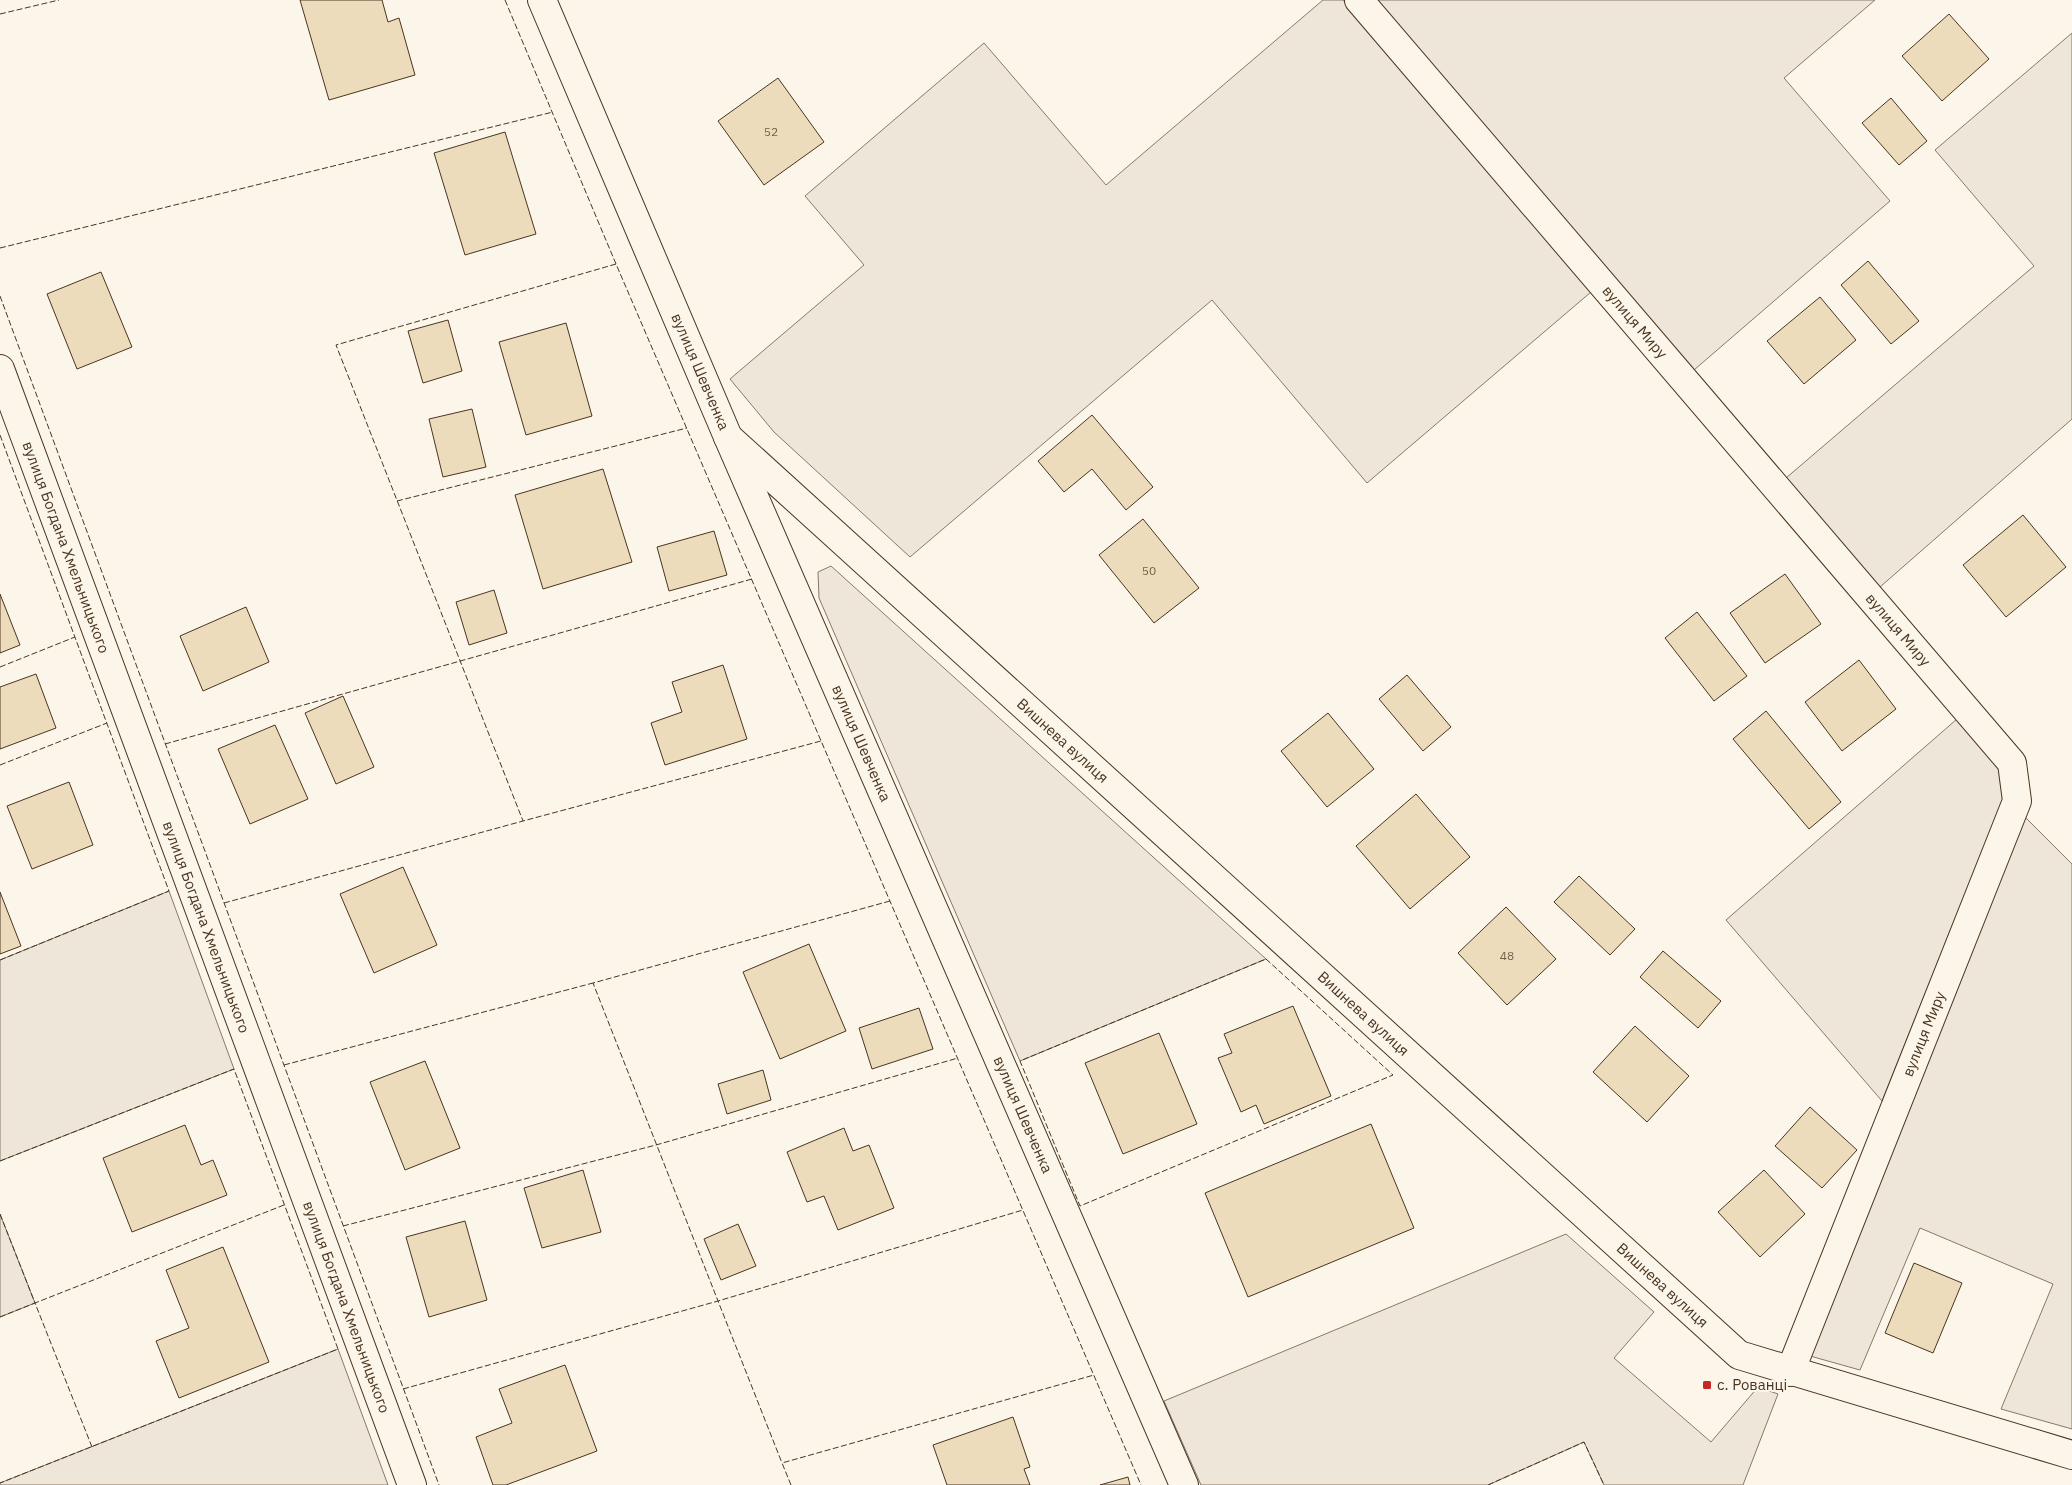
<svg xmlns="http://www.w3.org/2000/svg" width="2072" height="1485" viewBox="0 0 2072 1485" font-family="'IBM Plex Sans',sans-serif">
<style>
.green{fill:#ede6d9;stroke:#887966}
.building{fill:#ecdcbc;stroke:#4a3520}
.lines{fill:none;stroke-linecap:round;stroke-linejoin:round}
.street-casing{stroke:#4a3520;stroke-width:30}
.street{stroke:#fbf6e9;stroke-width:28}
.fence{stroke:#4a3520;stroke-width:1;stroke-dasharray:6 2.5;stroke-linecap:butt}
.poi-dot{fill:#c62828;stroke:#fbf6e9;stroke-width:2}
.labels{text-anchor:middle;stroke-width:4;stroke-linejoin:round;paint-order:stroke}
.number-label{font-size:12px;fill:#725f47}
.street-label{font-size:15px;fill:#4a3520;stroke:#fbf6e9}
.poi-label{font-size:15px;fill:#4a3520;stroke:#fbf6e9;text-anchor:start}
</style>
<rect width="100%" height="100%" fill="#fbf6e9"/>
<!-- green -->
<path class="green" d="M1323 0H1343L1591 292 1367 483 1212 300 910 557 774 432 730 379 864 265 805 196 984 43 1106 185Z
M1376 0H1875L1784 78 1890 201 1694 370Z
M2072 33V419L1880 587 1786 478 2034 266 1935 150Z
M831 566 1266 959 1020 1061 819 598 818 572Z
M1957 719 2000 769 2003 799 1882 1101 1726 920Z
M2025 817 2072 864V1429L2001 1409 2053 1284 1920 1228 1860 1370 1810 1356Z
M169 891 234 1069 0 1161V960Z
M0 1214 35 1303 0 1317Z
M1566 1234 1654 1312 1614 1358 1711 1442 1758 1387 1778 1394 1743 1485H1604L1584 1442 1488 1485H1201L1164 1401Z
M338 1349 388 1485H0V1483Z"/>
<!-- building -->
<path class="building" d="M300 0H382L388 22 399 18 415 75 329 100Z
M1949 14 1989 59 1942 101 1902 56Z
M778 78 824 142 764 185 718 121Z
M1891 98 1927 141 1899 165 1862 123Z
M505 132 536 234 465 255 434 153Z
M1868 261 1919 321 1891 344 1841 285Z
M101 272 132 347 77 369 47 294Z
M1820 297 1856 340 1804 384 1767 341Z
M448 320 462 371 423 383 408 331Z
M566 323 592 416 526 435 499 342Z
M472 409 486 467 443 477 429 419Z
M1092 415 1153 487 1126 510 1092 469 1064 492 1038 461Z
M603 469 632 562 543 589 515 495Z
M2023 515 2066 567 2006 617 1963 565Z
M1143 519 1199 588 1154 623 1099 555Z
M714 531 727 575 669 591 657 547Z
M1785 574 1821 624 1765 663 1730 613Z
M494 590 507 633 469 645 456 602Z
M0 594 20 645 0 653Z
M246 607 269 662 203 691 180 636Z
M1697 612 1747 676 1714 701 1665 638Z
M1859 660 1896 709 1842 751 1805 702Z
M723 665 747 739 665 765 651 723 682 712 672 682Z
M36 674 56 728 0 749V687Z
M1407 675 1451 727 1423 751 1379 699Z
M343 696 374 767 336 784 305 713Z
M1766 711 1841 802 1809 829 1733 739Z
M1328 713 1374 769 1327 807 1281 751Z
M275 725 308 799 250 824 218 749Z
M69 782 93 845 32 869 7 806Z
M1416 794 1470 857 1410 909 1356 846Z
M403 867 437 945 374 973 340 894Z
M1579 876 1635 929 1610 955 1554 902Z
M0 892 21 946 0 954Z
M1506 907 1556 959 1507 1005 1458 953Z
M809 944 846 1031 780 1059 743 972Z
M1663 951 1721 1001 1698 1028 1640 977Z
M1293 1006 1331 1096 1264 1124 1256 1105 1241 1112 1218 1058 1232 1053 1224 1034Z
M919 1008 933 1049 872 1069 859 1028Z
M1635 1026 1689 1076 1647 1122 1593 1072Z
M1159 1033 1197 1124 1123 1154 1085 1063Z
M425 1061 460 1148 405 1170 370 1082Z
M763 1070 771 1100 727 1114 718 1084Z
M1810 1107 1857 1150 1822 1188 1775 1146Z
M1371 1124 1414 1228 1248 1297 1205 1193Z
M185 1125 201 1165 213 1160 227 1195 132 1232 103 1158Z
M844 1128 853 1151 869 1145 894 1208 838 1230 824 1196 807 1202 787 1152Z
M583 1170 601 1232 542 1248 524 1188Z
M1764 1170 1805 1214 1760 1257 1718 1212Z
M465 1221 487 1300 429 1317 406 1237Z
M738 1224 756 1266 721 1280 704 1239Z
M223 1247 269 1362 179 1398 156 1341 189 1328 166 1270Z
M1914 1263 1962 1283 1933 1353 1885 1333Z
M565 1365 597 1451 506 1485H493L476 1437 512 1423 499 1389Z
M1013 1417 1030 1467 1024 1469 1030 1485H947L933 1445Z
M1128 1477 1130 1485H1100Z"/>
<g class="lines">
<!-- street casing -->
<g class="street-casing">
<g id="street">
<path id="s1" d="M542 0 728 437 1184 1485"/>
<path id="s2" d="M1359 0 2012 763 2017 801 1790 1372"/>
<path id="s3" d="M0 369 412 1485"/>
<path id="s4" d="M728 437 1739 1355 2072 1455"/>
</g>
</g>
<!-- street -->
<use href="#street" class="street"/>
<!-- fence -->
<path class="fence" d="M505 0 616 264 1141 1485
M0 14 59 0
M0 248 553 112
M616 264 336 345 523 821 821 741
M0 296 439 1485
M0 435 169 891 0 960
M397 501 687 428
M0 667 75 637
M165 744 752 579
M0 765 107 723
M890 901 593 983 718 1301 1023 1210
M224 903 523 821
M1266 959 1393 1075 1080 1206 1020 1061Z
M284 1065 593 983
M0 1161 234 1069 338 1349 0 1483
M0 1214 35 1303 0 1317
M343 1226 656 1145 958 1058
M403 1389 718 1301 782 1463
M92 1447 35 1303 284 1205
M791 1485 782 1463 1094 1375
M1488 1485 1584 1442 1604 1485"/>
</g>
<!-- markers -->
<rect class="poi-dot" x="1702" y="1380" width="10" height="10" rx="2.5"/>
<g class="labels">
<!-- number labels -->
<g class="number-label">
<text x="771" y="136">52</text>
<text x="1149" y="575">50</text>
<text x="1507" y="960">48</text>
</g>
<!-- street labels -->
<g class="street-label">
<text dy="5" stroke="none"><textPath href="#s2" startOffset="424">вулиця Миру</textPath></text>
<text dy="5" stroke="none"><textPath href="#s1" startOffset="404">вулиця Шевченка</textPath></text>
<text dy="5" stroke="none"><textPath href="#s3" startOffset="190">вулиця Богдана Хмельницького</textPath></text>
<text dy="5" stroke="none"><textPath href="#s2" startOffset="829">вулиця Миру</textPath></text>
<text dy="5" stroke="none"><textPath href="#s4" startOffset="452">Вишнева вулиця</textPath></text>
<text dy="5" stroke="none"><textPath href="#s1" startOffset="809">вулиця Шевченка</textPath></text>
<text dy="5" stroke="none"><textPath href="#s3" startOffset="595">вулиця Богдана Хмельницького</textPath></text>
<text dy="5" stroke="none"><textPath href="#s4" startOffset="858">Вишнева вулиця</textPath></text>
<text transform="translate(1924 1034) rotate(-68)" y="5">вулиця Миру</text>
<text dy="5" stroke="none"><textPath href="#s1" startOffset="1214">вулиця Шевченка</textPath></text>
<text dy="5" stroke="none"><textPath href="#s4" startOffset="1262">Вишнева вулиця</textPath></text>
<text dy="5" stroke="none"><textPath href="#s3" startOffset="1000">вулиця Богдана Хмельницького</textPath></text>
</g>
<!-- poi labels -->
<g class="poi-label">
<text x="1717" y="1390">с. Рованці</text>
</g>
</g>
</svg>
